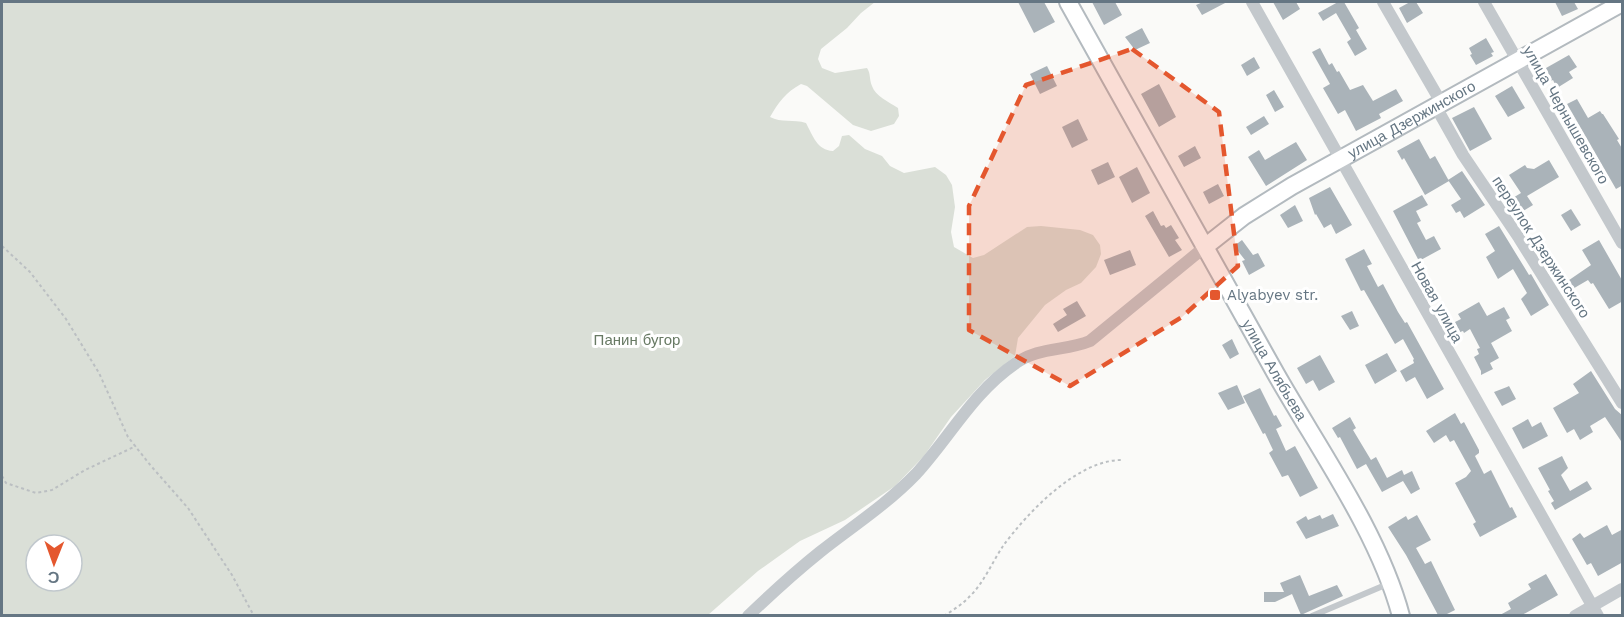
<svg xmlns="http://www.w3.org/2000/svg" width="1624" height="617" viewBox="0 0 1624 617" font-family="'Work Sans',sans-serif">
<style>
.green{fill:#dadfd7;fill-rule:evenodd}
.building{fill:#aab3b9}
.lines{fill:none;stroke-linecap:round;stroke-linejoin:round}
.secondary-casing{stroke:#b3babf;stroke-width:20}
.path{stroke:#bbbfc2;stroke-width:2;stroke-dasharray:3 3;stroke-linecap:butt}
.lane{stroke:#c3c8cc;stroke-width:6}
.street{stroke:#c3c8cc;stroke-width:12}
.secondary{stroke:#fff;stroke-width:16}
.marked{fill:#e4572e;fill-opacity:0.2;stroke:#e4572e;stroke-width:4.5;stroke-dasharray:12 8;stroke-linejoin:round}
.poi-dot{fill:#e4572e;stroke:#fff;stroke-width:2}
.labels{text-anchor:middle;stroke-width:6;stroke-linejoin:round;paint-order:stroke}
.street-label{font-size:15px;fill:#657683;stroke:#fff}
.poi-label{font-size:15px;fill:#657683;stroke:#fff;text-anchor:start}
.park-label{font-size:15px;fill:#687a64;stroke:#fff}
</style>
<rect width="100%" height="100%" fill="#fafaf8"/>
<!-- green -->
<path class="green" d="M2 2H875L861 13 847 28 821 49 818 59 822 68 835 73 867 68C871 74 869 79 872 86 875 96 889 102 898 108L899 116 894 124 871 131 853 125 807 86 801 84C786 92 778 103 770 117 781 123 794 119 806 123 813 136 817 150 833 151L839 146 842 136 849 135 865 149 882 156 890 166 904 173 935 167 946 175 952 185 955 207 951 232 954 247 973 258 984 255 1027 227 1041 226 1080 230 1093 235 1100 245 1101 254 1096 267 1081 283 1066 290 1045 305 1018 338 1015 356 985 380 951 417 924 456 895 486 845 520 800 541 758 571 708 615H2ZM36 545H72V581H36Z"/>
<!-- building -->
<path class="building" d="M1018 2H1044L1055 22 1034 33Z
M1092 2H1115L1122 15 1104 25Z
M1203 2H1227L1202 15 1196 5Z
M1273 2H1296L1300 9 1283 20Z
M1338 2H1344L1359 28 1356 30 1367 49 1355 56 1347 42 1351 39 1336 13 1323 21 1318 13Z
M1410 2H1416L1423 13 1407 23 1399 8Z
M1555 2H1574L1578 9 1562 16Z
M1142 28 1150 43 1135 50 1125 37Z
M1486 38 1494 52 1491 53 1493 56 1476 65 1470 55 1472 54 1469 48Z
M1320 48 1329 65 1332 63 1337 72 1339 71 1350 90 1363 85 1373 101 1396 89 1403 101 1379 114 1381 118 1356 131 1345 110 1338 114 1323 88 1330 84 1312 52Z
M1569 55 1577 67 1569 72 1573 78 1557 88 1553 80 1549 82 1545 75 1548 72 1546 68Z
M1254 57 1260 68 1247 76 1241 65Z
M1047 66 1057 86 1040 94 1030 74Z
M1159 84 1176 117 1159 127 1141 94Z
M1512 86 1525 108 1508 117 1495 96Z
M1274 90 1284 107 1275 112 1266 95Z
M1577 99 1588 118 1600 111 1602 114H1603L1619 139 1617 140 1623 150V185L1616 189 1567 104Z
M1474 107 1492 139 1470 151 1452 118Z
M1264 116 1269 124 1251 135 1246 127Z
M1078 119 1088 140 1072 148 1062 127Z
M1419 139 1430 159 1435 156 1449 181 1425 195 1404 158 1402 160 1397 151Z
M1296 142 1307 160 1266 186 1248 157 1259 150 1265 160Z
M1195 146 1201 158 1184 167 1178 156Z
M1549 160 1559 177 1527 196 1533 205 1515 216 1506 202 1521 193 1509 175 1525 165 1527 168 1534 169Z
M1108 162 1115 177 1098 185 1091 170Z
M1137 167 1150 193 1132 203 1119 177Z
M1462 171 1485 205 1464 218 1460 211 1456 213 1451 205 1461 199 1448 180Z
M1218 184 1224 196 1209 204 1203 192Z
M1330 187 1352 225 1336 234 1331 224 1324 228 1316 214 1315 215 1309 198Z
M1422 195 1428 205 1416 211 1421 221 1417 223 1426 240 1434 236 1441 249 1419 261 1393 211Z
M1295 205 1303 221 1288 228 1280 215Z
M1571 209 1581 225 1571 231 1561 215Z
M1153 211 1161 226 1164 225 1166 228 1171 225 1179 238 1175 240 1182 250 1169 257 1145 216Z
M1499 226 1529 275 1531 274 1549 305 1531 316 1521 299 1527 293 1513 269 1498 279 1486 257 1495 251 1485 234Z
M1242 240 1253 255 1258 253 1265 266 1249 275 1242 261 1245 260 1234 246Z
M1599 240 1623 282V301L1609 309 1593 283 1591 284 1588 280 1564 294 1559 287 1591 265 1582 250Z
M1364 249 1372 264 1367 266 1378 287 1383 284 1398 312 1405 323 1407 322 1444 389 1427 399 1415 377 1406 382 1400 371 1414 363 1413 360 1414 359 1403 339 1395 344 1364 290 1361 291 1345 259Z
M1130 250 1136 265 1110 275 1104 260Z
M1077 301 1086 316 1058 332 1053 324 1067 315 1063 309Z
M1479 302 1487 316 1504 307 1510 318 1506 320 1512 331 1491 343 1499 358 1490 363 1493 369 1481 375V371L1474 357 1479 354 1477 349 1480 348 1470 329 1464 333 1463 331 1460 332 1455 322 1461 319 1458 314Z
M1352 311 1359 326 1350 330 1341 316Z
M1232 339 1239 354 1230 359 1222 345Z
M1387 353 1397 371 1375 384 1365 365Z
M1320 355 1335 382 1319 391 1313 380 1306 384 1297 368Z
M1591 371 1615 409 1623 416V444L1605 417 1590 426 1593 432 1580 440 1574 429 1567 433 1553 408 1579 393 1573 384Z
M1237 385 1245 403 1228 410 1218 393Z
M1507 387 1509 386 1516 399 1502 406 1494 392Z
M1260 388 1274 416 1276 415 1282 426 1276 429 1286 451 1295 446 1318 488 1300 497 1288 475 1282 477 1269 453 1273 450 1265 433 1263 434 1243 396Z
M1455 413 1461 424 1464 422 1479 450V453L1475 456 1484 474 1491 470 1510 508 1512 507 1517 517 1480 537 1473 524 1476 522 1455 483 1466 477 1471 471 1454 440 1450 442 1446 435 1434 443 1426 431Z
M1350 417 1356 428 1353 430 1371 460 1376 457 1387 478 1402 470 1404 475 1412 471 1420 489 1411 494 1403 481 1382 492 1366 464 1357 469 1340 437 1338 438 1332 428Z
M1528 419 1532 427 1541 422 1548 436 1523 449 1512 428Z
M1562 456 1568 468 1561 475 1570 491 1587 481 1592 489 1555 510 1551 503 1554 501 1548 491 1550 490 1538 468Z
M1333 514 1339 526 1306 539 1296 522 1306 516 1308 520 1320 515 1322 519Z
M1417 515 1431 540 1416 548 1425 564 1431 561 1455 610 1445 615H1438L1406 555 1388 527 1406 516 1408 520Z
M1607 525 1612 535 1623 529V562L1598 576 1591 563 1587 565 1572 539 1580 533 1584 538Z
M1546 574 1558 595 1522 615H1500L1511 609 1508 603 1531 589 1528 584Z
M1300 575 1309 596 1337 585 1343 596 1301 615 1292 594 1275 602H1264V592H1284L1280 583Z"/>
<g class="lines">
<!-- secondary casing -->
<g class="secondary-casing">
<g id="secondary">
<path id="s1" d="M1068 2C1138 126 1206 251 1276 374 1318 448 1379 533 1401 616"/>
<path id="s2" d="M1206 246 1244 216 1292 186 1622 3"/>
</g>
</g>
<!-- path -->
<path class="path" d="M2 246 30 272 66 319 99 373 128 437 151 466 188 508 232 575 254 616
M2 476 6 483 36 493 52 490 85 470 136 446
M944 616C953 610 963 604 970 596 983 584 993 561 1003 546 1028 512 1078 459 1123 460"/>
<!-- lane -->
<path class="lane" d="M1312 616 1390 583"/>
<!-- street -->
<path class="street" d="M1252 2 1598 616
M1383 2 1442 104
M1484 2 1622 243
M1436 107 1463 155 1519 238 1622 403
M748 616C771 594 795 572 820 552 853 526 886 505 916 474 950 437 973 392 1016 363 1038 347 1066 351 1090 341L1206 246
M1575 616 1622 589"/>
<!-- secondary -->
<use href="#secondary" class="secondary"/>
</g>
<!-- marked area -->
<path class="marked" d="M1132 49 1219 112 1238 266 1182 317 1070 386 969 330V206L1026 85Z"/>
<!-- markers -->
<rect class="poi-dot" x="1209" y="289" width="12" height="12" rx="3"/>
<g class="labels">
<!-- street labels -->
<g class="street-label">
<text transform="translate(1566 115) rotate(60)" y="5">улица Чернышевского</text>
<text dy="5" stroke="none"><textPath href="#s2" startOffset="242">улица Дзержинского</textPath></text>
<text transform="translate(1541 247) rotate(57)" y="5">переулок Дзержинского</text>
<text transform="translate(1437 302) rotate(61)" y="5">Новая улица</text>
<text dy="5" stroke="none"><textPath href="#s1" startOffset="422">улица Алябьева</textPath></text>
</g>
<!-- poi labels -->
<g class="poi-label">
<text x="1227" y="300">Alyabyev str.</text>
</g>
<!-- park labels -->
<g class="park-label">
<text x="637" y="345">Панин бугор</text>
</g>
</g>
<!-- border -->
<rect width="1624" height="617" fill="none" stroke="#657683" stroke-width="6"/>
<!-- north arrow -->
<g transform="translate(54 563) rotate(181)"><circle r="28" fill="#ffffff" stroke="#c1c8cd" stroke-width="1.5"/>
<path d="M0-4.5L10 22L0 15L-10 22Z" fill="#e4572e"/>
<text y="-9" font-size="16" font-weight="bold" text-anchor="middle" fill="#657683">С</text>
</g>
</svg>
